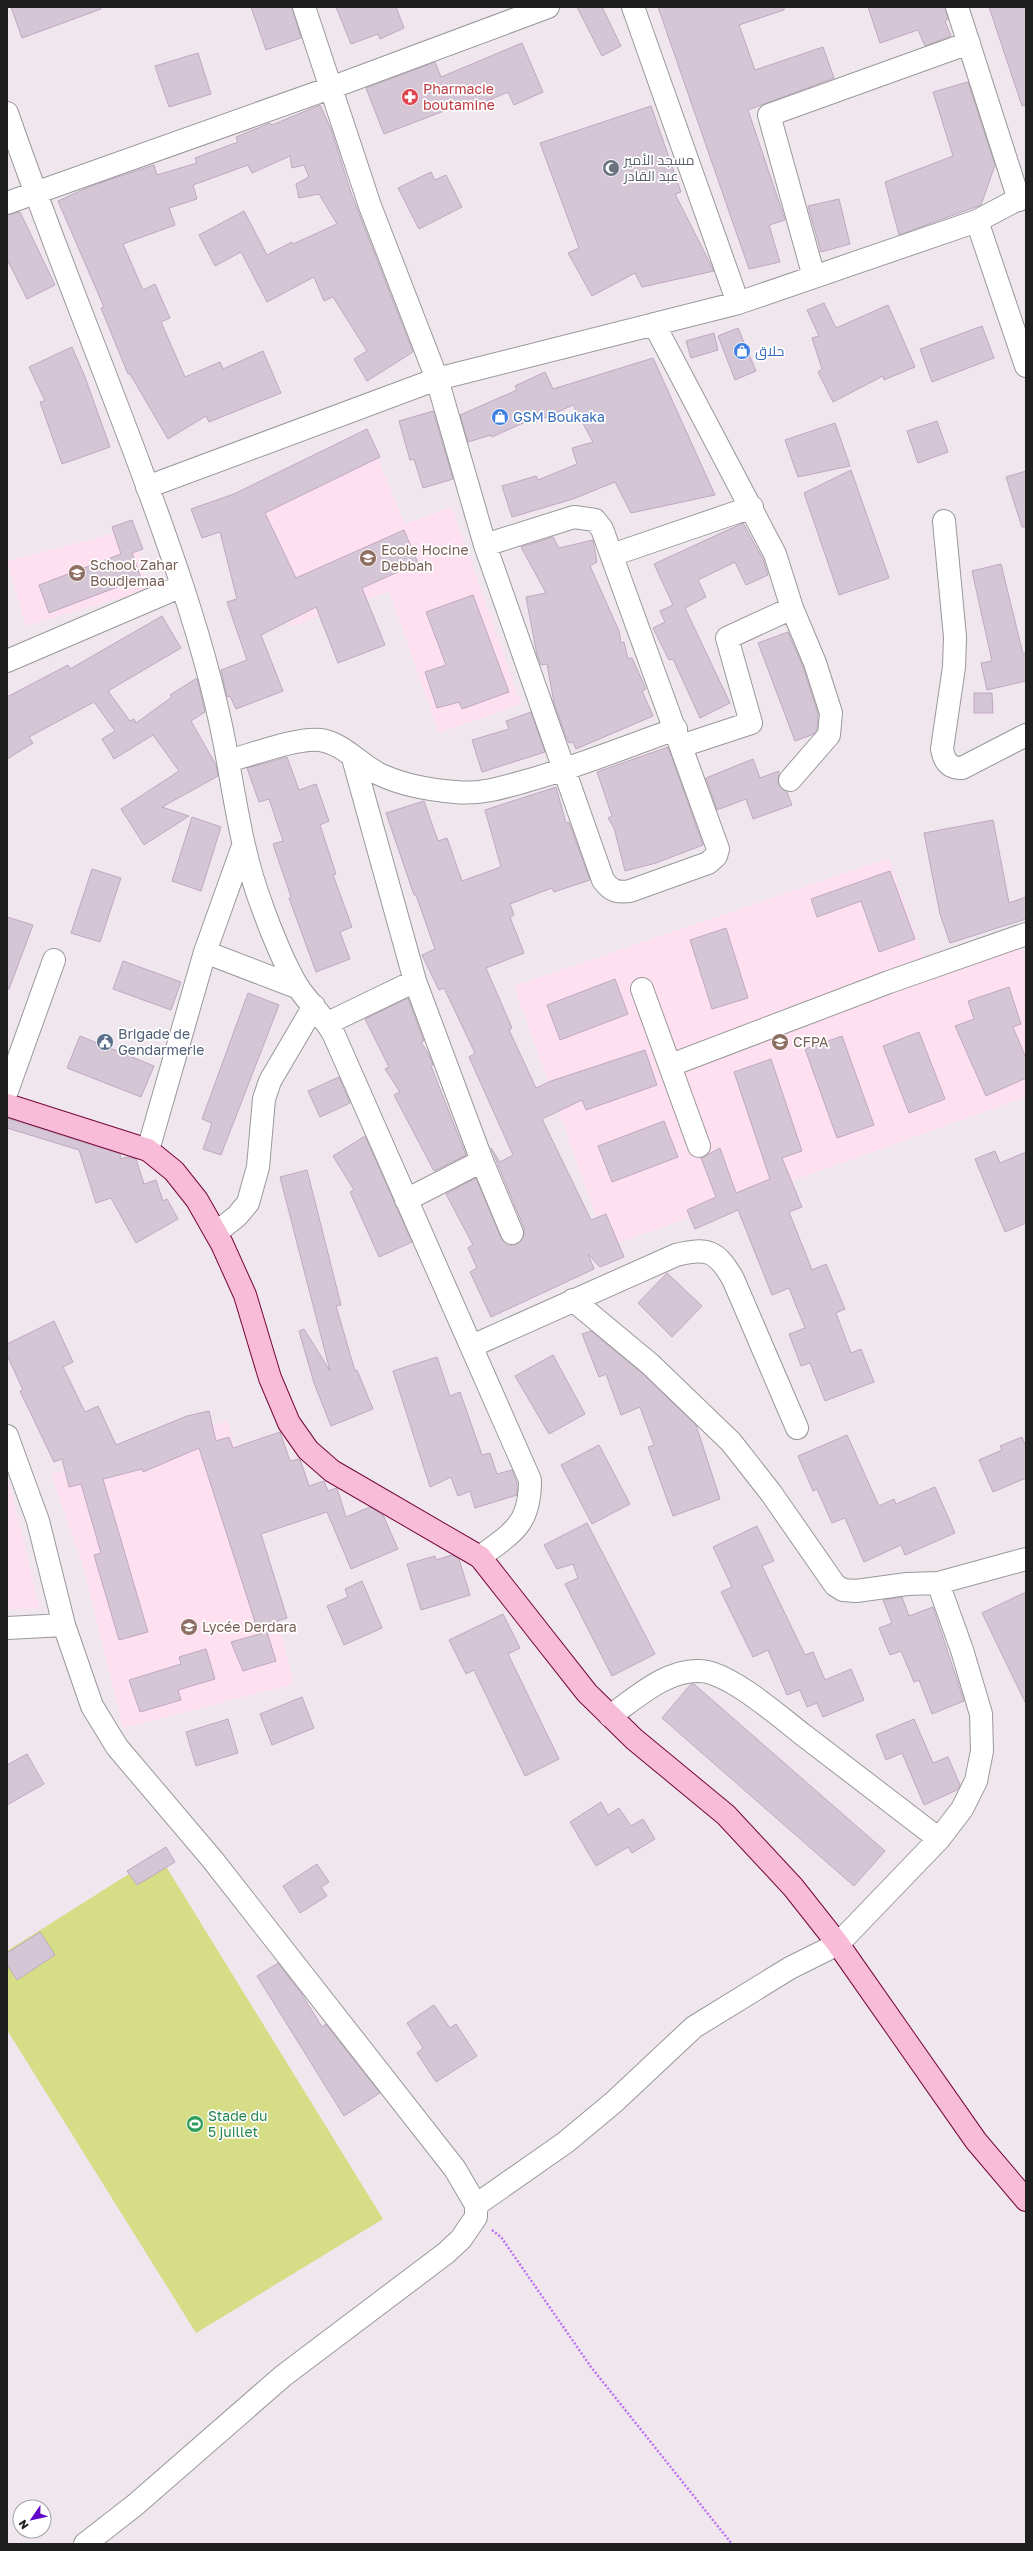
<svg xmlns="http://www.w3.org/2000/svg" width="1033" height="2551" viewBox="0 0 1033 2551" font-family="'Golos Text',Cairo,sans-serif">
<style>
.education{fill:#fee0f0}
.pitch{fill:#d5dd86}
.building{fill:#d5c6d6;stroke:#bfa8c1}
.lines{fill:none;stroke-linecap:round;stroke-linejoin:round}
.minor-casing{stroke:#999;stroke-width:24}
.tertiary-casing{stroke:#999;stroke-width:24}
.secondary-casing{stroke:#750836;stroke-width:24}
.path{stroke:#bd70f6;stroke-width:2.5;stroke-dasharray:2 2;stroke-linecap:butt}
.minor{stroke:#fff;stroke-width:22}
.tertiary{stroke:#fff;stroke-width:22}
.secondary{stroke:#f8bbd8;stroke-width:22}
.labels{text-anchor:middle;stroke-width:3.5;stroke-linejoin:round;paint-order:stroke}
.health-label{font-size:14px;fill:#be3a42;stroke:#fff;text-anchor:start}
.worship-label{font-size:14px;fill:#5b616d;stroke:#fff;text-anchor:start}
.shop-label{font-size:14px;fill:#366cbe;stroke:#fff;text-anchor:start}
.education-label{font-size:14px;fill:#785e54;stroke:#fff;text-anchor:start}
.service-label{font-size:14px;fill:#4e5e75;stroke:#fff;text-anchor:start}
.leisure-label{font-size:14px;fill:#27864d;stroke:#fff;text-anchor:start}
</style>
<rect width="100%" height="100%" fill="#f0e6ee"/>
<!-- education -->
<path class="education" d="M371 443 405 524 452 507 521 704 439 733 389 591 291 627 243 495Z
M135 528 147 584 140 592 26 626 7 561Z
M889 858 926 965 1015 937 1026 961V1097L607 1247 514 986Z
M228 1421 294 1684 123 1728 84 1569 51 1474Z
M7 1474 40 1609H7Z"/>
<!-- pitch -->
<path class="pitch" d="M159 1855 383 2219 196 2333 7 2030V1951Z"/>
<!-- building -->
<path class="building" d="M11 7H100L101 9 22 38Z
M251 7H292L301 38 266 50Z
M336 7H396L404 28 380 39 378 34 351 44Z
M577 7H602L621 46 602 56Z
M658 7H784V10L739 25 755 70 823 47 834 78 748 110 785 220 769 225 780 262 749 269Z
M868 7H945L948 19 945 21 951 36 925 46 918 30 880 43Z
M989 7H1026V105L1022 106Z
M522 43 543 92 514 105 508 92 473 107 470 101 384 134 366 88 435 62 441 77Z
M198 53 211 94 169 107 155 66Z
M968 82 995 165 981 205 899 235 885 182 953 156 933 92Z
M320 105 331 129 351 193 413 352 367 381 354 359 367 351 333 297 324 301 314 277 267 302 241 252 215 266 199 235 244 211 267 255 292 242 293 244 337 224 319 194 299 198 296 184 309 177 304 165 292 168 290 156 252 173 248 165 193 185 197 199 169 208 175 225 123 244 143 290 155 284 170 318 161 322 185 377 220 362 223 369 263 351 281 393 209 422 206 416 168 439 130 374H128L101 308 104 307 58 201 91 186 154 165 157 175 197 163 195 158 238 142 236 137 270 123 272 125Z
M651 106 681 192 675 194 714 271 642 287 635 273 592 296 568 253 579 248 540 143Z
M431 172 435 180 446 175 462 207 419 229 398 188Z
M839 199 850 244 821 252 808 206Z
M20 212 55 285 27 299 7 259V215Z
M824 303 836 328 888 305 915 367 884 380 883 376 833 402 818 372 822 369 812 338 819 336 807 310Z
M982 326 994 358 932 382 920 349Z
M738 328 756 371 735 380 718 336Z
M714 333 718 350 691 358 686 341Z
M72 347 85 377 110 447 62 464 40 402 45 401 29 367Z
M653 358 715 495 631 513 615 482 573 499 512 517 502 486 536 476 538 480 577 464 572 448 593 442 573 405 534 423 532 419 492 437 491 435 468 442 460 415 517 390 515 386 545 372 553 389Z
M433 411 453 479 423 488 414 459 410 460 399 421Z
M937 421 948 452 918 463 907 431Z
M835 423 850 466 798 477 785 440Z
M367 429 380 457 265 513 296 578 404 530 418 563 362 588 385 645 338 663 316 607 261 635 283 691 236 709 230 696 227 697 221 670 247 660 227 602 237 599 220 532 202 538 191 509 234 494Z
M851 470 889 578 839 595 804 493Z
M1026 471V527H1022L1006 477Z
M132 520 143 549 132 553 141 578 49 613 39 585 121 554 112 527Z
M743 523 763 559 768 575 746 585 735 562 698 580 706 597 685 608 730 703 700 718 673 659 669 660 653 628 665 622 660 611 673 605 654 564Z
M553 537 559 548 593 540 597 562 590 566 619 631 621 643 624 642 628 659 632 658 646 689 642 691 653 716 576 749 573 742 569 743 566 737 554 703 547 664 541 665 537 655 526 597 546 593 521 547Z
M1001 564 1023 654 1026 653V681L987 690 981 663 992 661 972 571Z
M473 595 509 692 462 709 459 702 437 708 425 672 446 665 426 612Z
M162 616 181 648 108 691 130 721 134 719 136 723 172 697 170 695 197 678 205 712 191 721 216 765 218 776 162 807 189 816 144 845 121 809 179 771 153 735 114 759 102 739 115 731 94 702 29 737 33 743 7 759V697L68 665 70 669Z
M788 632 803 667 818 714 817 730 814 734 795 741 758 643Z
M974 693H992L993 713H974Z
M531 712 545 752 482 772 472 740 509 729 506 721Z
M668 747 703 845 656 863 625 871 614 828 608 818 612 816 597 772Z
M287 757 299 790 316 784 329 821 320 825 336 874 333 875 352 927 340 932 350 959 316 972 289 898 291 897 273 844 283 841 269 799 259 802 247 768Z
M753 759 760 778 779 771 778 784 787 792 792 805 753 819 746 799 717 810 706 778Z
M556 787 566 823 569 822 590 880 554 892 552 888 510 904 514 915 510 917 524 953 486 968 512 1028 509 1030 536 1088 551 1081 645 1050 657 1085 586 1110 582 1100 542 1119 591 1220 606 1214 624 1257 600 1267 588 1254 594 1269 491 1317 470 1272 477 1268 468 1248 473 1245 446 1194 476 1178 501 1238 510 1245 517 1244 524 1235V1228L491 1148 500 1162 513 1155 469 1057 475 1053 444 988 439 990 422 955 435 949 416 895H414L386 813 424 801 438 841 447 838 462 881 501 867 485 810Z
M192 817 221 827 201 891 172 881Z
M993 820 1009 903 1026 897V919L950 943 940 914 924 833Z
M92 869 121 878 100 942 71 933Z
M890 871 915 939 879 952 861 901 817 917 811 899Z
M7 917 33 925 9 989H7Z
M726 928 748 998 712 1009 690 940Z
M123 961 181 982 171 1010 113 989Z
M615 979 628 1014 560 1040 547 1005Z
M1009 987 1021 1024 1013 1027 1026 1058V1078L986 1096 955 1026 974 1019 968 1001Z
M248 993 279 1005 221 1155 203 1149 212 1123 202 1119Z
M408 998 424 1041 421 1042 428 1053 433 1065 431 1066 466 1155 434 1171 394 1095 400 1092 385 1069 389 1067 365 1019Z
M919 1032 945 1099 909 1113 883 1046Z
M80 1036 154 1066 141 1097 67 1068Z
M842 1036 874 1125 837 1138 805 1049Z
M771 1059 802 1151 782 1158 802 1207 789 1212 812 1270 826 1264 845 1309 836 1313 851 1353 861 1349 874 1382 825 1401 810 1363 801 1366 789 1334 805 1328 789 1288 772 1295 738 1210 695 1229 687 1210 716 1197 701 1158 720 1148 736 1193 770 1179 734 1072Z
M339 1077 350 1103 320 1117 308 1091Z
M7 1118 120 1154 121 1159 127 1157 136 1159 144 1184 156 1180 163 1201 167 1199 178 1219 136 1243 111 1198 96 1203 79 1150 7 1128Z
M664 1121 678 1157 612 1182 598 1146Z
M365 1136 412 1242 379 1257 350 1192 354 1190 333 1156Z
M995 1151 1000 1163 1026 1152V1223L1005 1232 975 1159Z
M307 1170 341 1305 336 1306 355 1371 357 1370 373 1409 331 1426 314 1383 299 1331 304 1329 330 1371 280 1177Z
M667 1273 702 1306 672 1337 638 1303Z
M54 1321 73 1362 63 1367 85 1412 98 1406 116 1445 187 1416 209 1411 216 1441 229 1437 233 1448 280 1432 290 1461 300 1459 309 1486 324 1481 328 1491 337 1488 346 1517 370 1507 383 1515 398 1549 351 1569 327 1512 261 1534 287 1618 257 1628 199 1448 143 1472 142 1469 103 1479 148 1632 119 1640 94 1555 101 1553 81 1484 69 1487 62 1459 54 1462 20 1391 23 1390 7 1355V1344Z
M591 1331 642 1373 696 1425 720 1499 673 1516 648 1447 654 1445 640 1407 621 1415 606 1374 599 1377 582 1334Z
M553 1355 585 1414 549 1434 515 1376Z
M437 1357 450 1396 460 1392 482 1455 490 1453 497 1474 512 1470 517 1483V1495L475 1508 470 1491 458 1496 451 1477 430 1487 393 1371Z
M847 1435 879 1506 894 1499 896 1504 935 1487 955 1533 905 1555 901 1545 864 1562 845 1518 832 1523 817 1489 813 1491 798 1456Z
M1022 1437 1026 1447V1478L993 1492 979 1460 1002 1450 1000 1446Z
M599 1445 630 1504 592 1524 561 1465Z
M587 1523 655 1654 612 1676 565 1584 578 1578 573 1564 557 1569 544 1545Z
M757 1526 774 1561 762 1566 805 1655 813 1652 825 1680 851 1669 864 1700 823 1717 817 1703 807 1707 800 1690 787 1695 768 1650 753 1657 721 1592 732 1587 713 1547Z
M452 1555 459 1559 470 1595 421 1610 407 1564 435 1556 436 1560Z
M362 1581 382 1628 344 1645 327 1606 348 1597 345 1589Z
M1026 1592V1704L982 1613Z
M902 1597 909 1616 933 1607 964 1701 932 1714 919 1680 914 1682 901 1651 890 1655 879 1628 892 1623 883 1600Z
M503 1614 520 1648 508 1654 559 1759 525 1776 474 1670 466 1674 449 1640Z
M267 1632 276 1661 243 1671 231 1642Z
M206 1649 215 1679 178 1690 181 1700 140 1712 129 1680 181 1664 179 1657Z
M691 1684H694L885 1851 854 1886 662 1718Z
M302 1697 314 1728 272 1745 260 1714Z
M228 1719 238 1753 196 1766 186 1732Z
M914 1719 933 1763 948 1757 960 1785 957 1790 924 1805 902 1753 886 1760 876 1735Z
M27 1754 44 1784 7 1805V1765Z
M601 1802 608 1815 619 1808 631 1826 643 1819 655 1839 632 1853 628 1847 596 1866 570 1822Z
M166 1847 175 1862 137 1885 127 1871Z
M317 1864 329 1882 321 1887 327 1896 300 1913 283 1886Z
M40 1932 55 1955 17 1980 7 1964V1953Z
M278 1963 301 1993 322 2027 326 2024 380 2093 344 2116 257 1976Z
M434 2005 450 2028 456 2024 477 2056 436 2082 417 2053 423 2048 407 2023Z"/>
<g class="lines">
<!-- minor casing -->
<g class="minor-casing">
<path id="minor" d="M304 7 370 206 437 379 485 545 603 880C611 891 617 893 630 891L708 863 716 856 718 849 602 529 595 520 574 517 485 545
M633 7 738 303
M957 7 1019 200
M7 113C62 272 129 426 182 585 201 643 218 702 228 762 237 811 244 859 262 906 270 929 286 968 298 987 309 1004 325 1017 334 1035L530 1480C530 1525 513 1532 480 1557
M7 203 333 87 548 7
M814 277 769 115 969 43
M654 324 775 554 792 608 815 663 831 713 829 735 790 780
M147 487 437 379 738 303 977 221
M944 521 955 637 954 667 942 749C944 761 949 768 962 768L1026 735
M612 555 752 507
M7 661 182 586
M681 746 751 723 727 638 792 608
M353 758 415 981 482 1161 512 1233
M228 761C251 755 298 737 320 740 343 743 359 764 379 774 402 785 430 790 455 792 482 795 508 786 533 779 581 765 628 746 676 729
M205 952 299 988
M642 989 699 1146
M328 1023 415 981
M671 1065 889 982 1026 934
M7 1091 54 960
M148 1150 205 952 243 846
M406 1200 482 1161
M216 1233 237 1216 248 1203 258 1167 264 1099 270 1081 314 1006
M573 1300 650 1364 731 1442 771 1493 835 1585 843 1590 856 1591 907 1584 938 1583 1026 1559
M472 1346 676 1255C708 1247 717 1251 733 1279L797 1428
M7 1436 38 1521 64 1625 92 1706 117 1747 212 1859 455 2169 476 2205V2217L461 2239 446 2253 283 2376 135 2505 85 2544
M7 1628 64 1625
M610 1716C636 1698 667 1669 700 1671 729 1672 779 1716 802 1734 848 1769 894 1804 939 1839
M476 2205 566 2142 614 2102 694 2027 790 1968 838 1944 939 1839 962 1809 976 1781 982 1751 981 1714 962 1650 938 1583"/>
</g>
<!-- tertiary casing -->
<g class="tertiary-casing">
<path id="tertiary" d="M1026 195 977 221 1026 366"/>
</g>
<!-- secondary casing -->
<g class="secondary-casing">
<path id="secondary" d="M7 1105 148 1150 174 1171 197 1200 222 1244 245 1295 270 1378 289 1423 308 1450 332 1471 480 1557 587 1693 634 1739 726 1815 793 1887 838 1944 976 2141 1026 2200"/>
</g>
<!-- path -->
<path class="path" d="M492 2230 501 2237 591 2367 732 2544"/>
<!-- minor -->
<use href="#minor" class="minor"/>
<!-- tertiary -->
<use href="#tertiary" class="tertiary"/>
<!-- secondary -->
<use href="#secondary" class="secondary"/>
</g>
<!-- icons -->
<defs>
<g id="pharmacy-disc" transform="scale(0.9)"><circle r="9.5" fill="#e0444e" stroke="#fff"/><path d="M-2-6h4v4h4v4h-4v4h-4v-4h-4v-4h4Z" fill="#fff"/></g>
<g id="mosque-disc" transform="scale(0.9)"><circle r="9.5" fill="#6b7280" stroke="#fff"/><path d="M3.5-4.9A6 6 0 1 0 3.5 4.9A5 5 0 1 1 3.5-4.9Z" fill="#fff"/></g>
<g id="shop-disc" transform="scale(0.9)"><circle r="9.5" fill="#3f7fe0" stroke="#fff"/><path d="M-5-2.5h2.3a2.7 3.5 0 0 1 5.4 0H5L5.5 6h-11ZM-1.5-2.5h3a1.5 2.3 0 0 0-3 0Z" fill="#fff"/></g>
<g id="school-disc" transform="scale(0.9)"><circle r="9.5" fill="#8d6e63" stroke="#fff"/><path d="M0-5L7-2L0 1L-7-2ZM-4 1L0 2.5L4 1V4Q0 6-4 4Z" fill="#fff"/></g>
<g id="civic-disc" transform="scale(0.9)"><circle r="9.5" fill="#5c6f8a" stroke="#fff"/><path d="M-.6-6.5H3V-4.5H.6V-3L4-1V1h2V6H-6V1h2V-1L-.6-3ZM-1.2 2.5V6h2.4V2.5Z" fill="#fff"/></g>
<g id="university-disc" transform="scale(0.9)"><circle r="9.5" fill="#8d6e63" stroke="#fff"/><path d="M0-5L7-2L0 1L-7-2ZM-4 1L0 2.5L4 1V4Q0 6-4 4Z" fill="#fff"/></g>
<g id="stadium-disc" transform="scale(0.9)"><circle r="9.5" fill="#2e9e5b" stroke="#fff"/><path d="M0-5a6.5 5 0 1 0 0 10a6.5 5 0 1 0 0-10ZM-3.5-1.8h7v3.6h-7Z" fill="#fff"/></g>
</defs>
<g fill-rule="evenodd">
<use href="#pharmacy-disc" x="410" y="97"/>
<use href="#mosque-disc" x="611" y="168"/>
<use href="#shop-disc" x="742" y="351"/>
<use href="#shop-disc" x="500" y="417"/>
<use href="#school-disc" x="368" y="558"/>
<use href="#school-disc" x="77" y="573"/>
<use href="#civic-disc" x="105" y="1042"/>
<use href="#university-disc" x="780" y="1042"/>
<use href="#school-disc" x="189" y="1627"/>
<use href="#stadium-disc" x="195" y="2124"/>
</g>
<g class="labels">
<!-- health labels -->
<g class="health-label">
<text x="423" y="94">Pharmacie<tspan x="423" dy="16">boutamine</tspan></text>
</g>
<!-- worship labels -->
<g class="worship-label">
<text x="624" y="165">مسجد الأمير<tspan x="624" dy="16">عبد القادر</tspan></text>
</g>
<!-- shop labels -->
<g class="shop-label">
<text x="755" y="356">حلاق</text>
<text x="513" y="422">GSM Boukaka</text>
</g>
<!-- education labels -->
<g class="education-label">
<text x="381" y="555">Ecole Hocine<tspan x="381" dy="16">Debbah</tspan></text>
<text x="90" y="570">School Zahar<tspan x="90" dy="16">Boudjemaa</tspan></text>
<text x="793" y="1047">CFPA</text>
<text x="202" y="1632">Lycée Derdara</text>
</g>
<!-- service labels -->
<g class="service-label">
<text x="118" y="1039">Brigade de<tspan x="118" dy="16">Gendarmerie</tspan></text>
</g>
<!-- leisure labels -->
<g class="leisure-label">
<text x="208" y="2121">Stade du<tspan x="208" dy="16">5 juillet</tspan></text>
</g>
</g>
<!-- border -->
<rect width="1033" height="2551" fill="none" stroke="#1f1f1f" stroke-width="16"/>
<!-- north arrow -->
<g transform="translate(32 2519) rotate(236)"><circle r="19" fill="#ffffff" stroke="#a5a5a5"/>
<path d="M0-3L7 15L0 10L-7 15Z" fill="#6105c9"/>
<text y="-6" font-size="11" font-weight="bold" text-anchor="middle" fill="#1f1f1f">N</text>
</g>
</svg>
